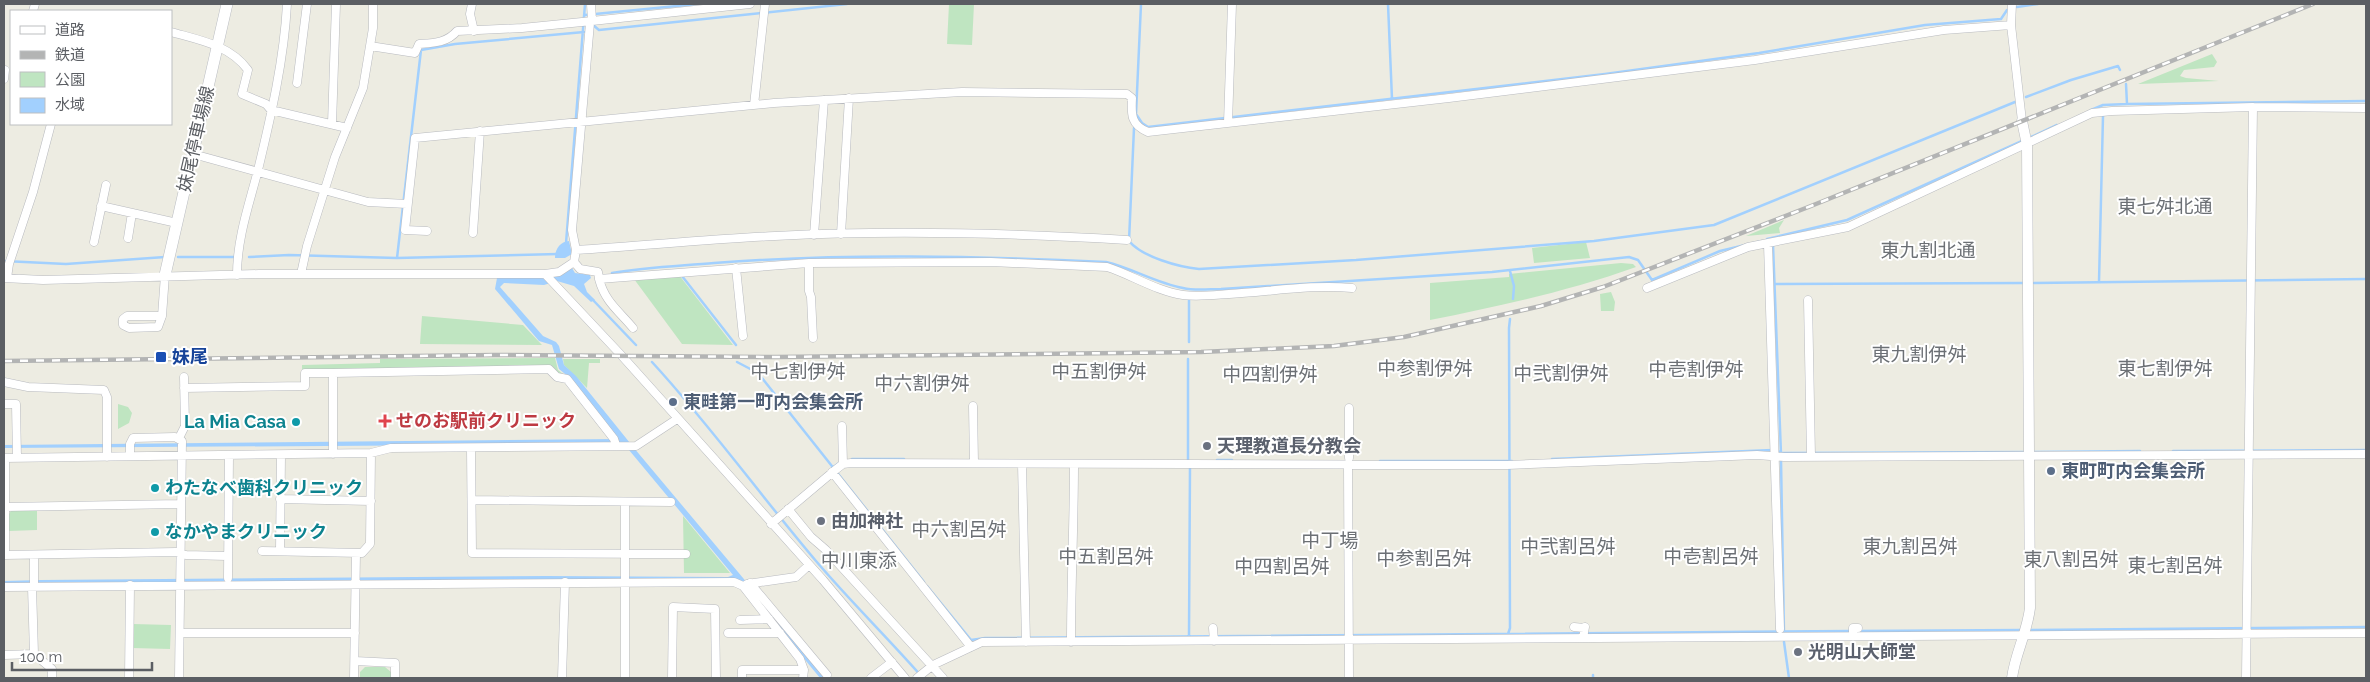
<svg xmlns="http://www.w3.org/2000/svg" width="2370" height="682" viewBox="0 0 2370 682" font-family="Raleway,'Noto Sans JP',sans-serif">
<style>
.green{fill:#bfe5c1}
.water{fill:#a2d0fe}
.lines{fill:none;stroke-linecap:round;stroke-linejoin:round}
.stream{stroke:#a2d0fe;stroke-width:2.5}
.minor-casing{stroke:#b8babf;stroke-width:9}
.tertiary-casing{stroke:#b8babf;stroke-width:11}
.secondary-casing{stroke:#b8bbc1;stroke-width:12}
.minor{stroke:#fff;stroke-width:8}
.tertiary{stroke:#fff;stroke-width:10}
.secondary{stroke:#fff;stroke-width:11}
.rail-casing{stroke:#b3b4b4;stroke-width:4.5}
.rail{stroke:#fff;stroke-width:2.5;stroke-dasharray:8;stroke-linecap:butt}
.transit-dot{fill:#1a4fb4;stroke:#fff;stroke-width:2}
.service-dot{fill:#5c6f8a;stroke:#fff;stroke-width:2}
.health-dot{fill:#e0444e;stroke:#fff;stroke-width:2}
.culture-dot{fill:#0f9aa8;stroke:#fff;stroke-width:2}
.worship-dot{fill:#6b7280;stroke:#fff;stroke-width:2}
.labels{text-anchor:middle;stroke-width:4;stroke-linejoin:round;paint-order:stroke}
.street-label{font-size:18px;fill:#5b5e63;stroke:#fff}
.transit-label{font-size:18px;font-weight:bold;fill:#164399;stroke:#fff;text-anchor:start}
.service-label{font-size:18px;font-weight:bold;fill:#4e5e75;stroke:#fff;text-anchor:start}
.health-label{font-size:18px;font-weight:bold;fill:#be3a42;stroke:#fff;text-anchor:start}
.culture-label{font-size:18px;font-weight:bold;fill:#0d838f;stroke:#fff;text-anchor:start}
.worship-label{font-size:18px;font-weight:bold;fill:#5b616d;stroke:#fff;text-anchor:start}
.neighbourhood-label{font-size:19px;fill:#6c7075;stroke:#fff}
</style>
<rect width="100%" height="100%" fill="#edece2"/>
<!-- green -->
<path class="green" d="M949 4H974L972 45 947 44Z
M2212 54 2217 62 2214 67 2184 70 2180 76 2186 78 2219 81 2138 84Z
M1784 220 1779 228 1780 233 1746 236Z
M1586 242 1590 258 1534 263 1532 248Z
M1621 263 1633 264 1636 267C1569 291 1500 306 1430 320V283L1509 277V274Z
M679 275 733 345 682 344 634 279Z
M1611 292 1615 302 1614 311H1601L1600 294Z
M422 316 523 325 542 345 420 344Z
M555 358 558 370 567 377 561 375 550 366 302 370V365L380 363V359Z
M563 359H600V363H589L587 388 564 365Z
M118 404 128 407 132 413 129 423 118 429Z
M37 508V530L9 531V514L12 509Z
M683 516 730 573H684Z
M133 624 171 625 170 649 132 648Z
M365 667H385L391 672V678H360V672Z"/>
<!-- water -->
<path class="water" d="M569 241 572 254 565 258H555C555 249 560 242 569 241Z
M572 268 575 273 590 275 591 278 584 284 587 292 595 300 591 302 574 286 557 281 544 285 504 283 500 287 543 336 556 342 559 346 564 365 576 376 634 448 827 678H820L741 582 546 579 4 584V581L41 580 546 576 728 577 733 575 624 444 4 448V445L617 439 570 378 559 369 552 345 539 341 495 289 497 278 537 277C551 282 560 272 572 268Z"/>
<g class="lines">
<!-- stream -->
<path class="stream" d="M1141 4 1136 114 1142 123 1148 127 1605 74 1759 53 1925 25 2001 19 2007 10
M1388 4 1392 99
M2017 7 2038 4
M585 15 697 4
M593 25 599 30 847 4
M2126 84 2127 104
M2026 97 2071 80 2118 66 2120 70
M2091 110 2103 105 2127 104 2366 101
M1134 128 1129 241C1142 257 1179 267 1199 269L1356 260 1594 241 1714 225 2015 102
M2027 139 2057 125
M1767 239 1847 220 2022 141
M566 243 585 4
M1773 245 1781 454
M178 257H235
M249 257 289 255 397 258 558 254
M397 258 421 50 455 44 584 32
M4 261 66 264 165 257
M1510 271 1514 286 1513 299
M612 273C646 267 680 266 714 263 845 253 975 256 1106 262 1132 268 1156 283 1183 288 1195 291 1209 289 1221 289L1492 272 1629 257 1638 260 1652 280 1720 251 1762 241
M682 276 736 345
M2099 282 2103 116
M2034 283 2366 279
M1775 284 2023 283
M592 299 636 345
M1189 342V299
M1188 359V461
M652 362C710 425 760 495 816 561 850 601 888 638 923 678
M737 362 758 373 924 582
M1778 451 1781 453 2027 452
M2173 451 2366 450
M2033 452 2140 451
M852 459H904
M1552 459 1773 450
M1217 460H1232
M1781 460 1784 634
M1380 461H1512
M832 468 842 461
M927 586 971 640
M2027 630 2366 627
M1857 631 2022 630
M1508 634 1510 628 1509 328 1510 319
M1189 636 1190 465
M971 640 985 638 1852 631
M1784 642 1789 678
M1593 675V678"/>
<!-- minor casing -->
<g class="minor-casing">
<path id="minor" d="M472 4 470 14 474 31
M750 4 592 21 590 23 572 230 576 250 574 262 559 272 545 274 622 356 823 580 905 678
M2012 4 2011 25 2022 121
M33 11 35 4
M171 32C199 40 230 45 248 70L242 94 266 104 271 110 347 128
M370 46 415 53 419 44C433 43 447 43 457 31L522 28 592 21 591 4
M4 79 5 70
M297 83 307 4
M754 105 765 4
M1228 123 1232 4
M332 124 336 4
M193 154 368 202 407 204
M101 206 177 223
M427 231 405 230 415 138 774 103 962 92 1127 94 1132 98C1131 115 1131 125 1148 132L1449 98 1755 60 1944 30 2011 25
M473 233 480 131
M841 234 849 98
M814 235 824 100
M128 238 132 213
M94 242 106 185
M1768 244 1780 629
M576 250C642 246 709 239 775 236 892 230 1010 233 1127 240
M574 262 580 269 598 272 599 279 809 263 991 262 1107 267C1132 275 1156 291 1183 295 1197 297 1214 295 1229 294 1268 292 1313 284 1352 288
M809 263V291L811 297 813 338
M736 268 743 336
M301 274 307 246 335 157 363 88 373 28V4
M237 275C237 238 249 205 258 170 271 116 284 60 287 4
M4 278 43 280 259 274H545
M7 278 9 264 33 192 51 124
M599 279C605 302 619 311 633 328
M1647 288 1748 247 1848 227 2092 113 2112 111 2253 107 2366 108
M1808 300 1811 457
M162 316H127L123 319V325L129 328 158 327 162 316 165 275
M4 382 28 387 104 390 107 397V457
M184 388 305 386V373H333
M4 404H16L17 458
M973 406 974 463
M1349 408V458
M842 426 843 464
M179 438 185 426 184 377
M471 449 472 553 686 554
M333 454V373L549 369 557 377 567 379 614 439 616 445
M130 456V444L133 438 175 437 182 441 179 678
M4 458 371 453 391 448 636 446 677 419
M5 458V555
M1022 464 1026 642
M1348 465 1349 678
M832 472 971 647
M280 499 371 501
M472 500 671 502
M625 502V678
M4 507 180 504
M788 509 811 537 826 550 943 678
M771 524 834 471 843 464 851 463 1507 465 1757 455 1784 457 2366 454
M262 551 362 553 370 544 371 453
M280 551 281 455
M4 555 176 552 186 555 227 556
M34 555V587
M228 578 229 455
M750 583 827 675
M747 584 796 577 809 565
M4 587 734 582 743 586 800 659 804 670 803 678
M32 587 34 654
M740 620 769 619
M1574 627 1584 628
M1213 628 1214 641
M180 633H355
M728 633H780
M1853 637V628H1858
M1583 638 1585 627
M1071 642C1071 582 1074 523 1074 464
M4 655 34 654 52 669V678
M355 661 395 663V678
M129 678 130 585
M354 678 356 553
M562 678 565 582
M672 678 673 607 715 609 716 678
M742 678V670H804
M871 678 892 662
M917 678 933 665 982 642 2366 633
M2246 678 2253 107"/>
</g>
<!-- tertiary casing -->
<g class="tertiary-casing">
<path id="tertiary" d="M2012 678C2015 654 2027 633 2030 608L2027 145 2022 121"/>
</g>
<!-- secondary casing -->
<g class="secondary-casing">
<path id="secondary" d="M165 275 227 4"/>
</g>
<!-- minor -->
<use href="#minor" class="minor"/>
<!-- tertiary -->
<use href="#tertiary" class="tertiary"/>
<!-- secondary -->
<use href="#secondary" class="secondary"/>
<!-- rail casing -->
<g class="rail-casing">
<path id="rail" d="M4 361 495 355 777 357 1201 352 1334 346 1404 337 1541 306 1603 287 1811 206 2313 4"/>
</g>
<!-- rail -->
<use href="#rail" class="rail"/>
</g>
<!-- markers -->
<rect class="transit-dot" x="155" y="351" width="12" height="12" rx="2.5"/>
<g class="service-dot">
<circle cx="673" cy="402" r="5"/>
<circle cx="2051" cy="471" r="5"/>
</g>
<path class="health-dot" d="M382.5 413.5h5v5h5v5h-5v5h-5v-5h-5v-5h5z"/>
<g class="culture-dot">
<circle cx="296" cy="422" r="5"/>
<circle cx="155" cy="488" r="5"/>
<circle cx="155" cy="532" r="5"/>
</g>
<g class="worship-dot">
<circle cx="1207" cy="446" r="5"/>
<circle cx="821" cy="521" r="5"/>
<circle cx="1798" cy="652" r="5"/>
</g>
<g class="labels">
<!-- street labels -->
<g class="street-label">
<text transform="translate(196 139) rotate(-77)" y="6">妹尾停車場線</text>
</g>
<!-- transit labels -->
<g class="transit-label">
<text x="172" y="363">妹尾</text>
</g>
<!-- service labels -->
<g class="service-label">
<text x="683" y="408">東畦第一町内会集会所</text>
<text x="2061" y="477">東町町内会集会所</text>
</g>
<!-- health labels -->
<g class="health-label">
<text x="396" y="427">せのお駅前クリニック</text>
</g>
<!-- culture labels -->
<g class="culture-label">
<text x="286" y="428" text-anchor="end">La Mia Casa</text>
<text x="165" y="494">わたなべ歯科クリニック</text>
<text x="165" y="538">なかやまクリニック</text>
</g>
<!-- worship labels -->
<g class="worship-label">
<text x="1217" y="452">天理教道長分教会</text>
<text x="831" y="527">由加神社</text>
<text x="1808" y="658">光明山大師堂</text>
</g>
<!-- neighbourhood labels -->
<g class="neighbourhood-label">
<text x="2165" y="213">東七舛北通</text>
<text x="1928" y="257">東九割北通</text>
<text x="1919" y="361">東九割伊舛</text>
<text x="1425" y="375">中参割伊舛</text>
<text x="2165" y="375">東七割伊舛</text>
<text x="1696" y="376">中壱割伊舛</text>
<text x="798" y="378">中七割伊舛</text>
<text x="1099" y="378">中五割伊舛</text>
<text x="1561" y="380">中弐割伊舛</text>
<text x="1270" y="381">中四割伊舛</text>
<text x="922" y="390">中六割伊舛</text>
<text x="959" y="536">中六割呂舛</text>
<text x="1330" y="547">中丁場</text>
<text x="1568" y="553">中弐割呂舛</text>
<text x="1910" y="553">東九割呂舛</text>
<text x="1106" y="563">中五割呂舛</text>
<text x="1711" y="563">中壱割呂舛</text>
<text x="1424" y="565">中参割呂舛</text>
<text x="2071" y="566">東八割呂舛</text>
<text x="859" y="567">中川東添</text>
<text x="2175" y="572">東七割呂舛</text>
<text x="1282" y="573">中四割呂舛</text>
</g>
</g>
<!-- border -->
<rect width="2370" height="682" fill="none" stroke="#5b5e63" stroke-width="10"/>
<!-- legend -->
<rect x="10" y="10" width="162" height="115" fill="#ffffff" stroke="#bdbfc1"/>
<rect x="20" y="26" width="25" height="8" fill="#ffffff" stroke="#bdbfc1"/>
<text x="55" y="35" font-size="15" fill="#5b5e63">道路</text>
<rect x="20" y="51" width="25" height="8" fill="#b3b4b4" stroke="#bdbfc1"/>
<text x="55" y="60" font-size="15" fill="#5b5e63">鉄道</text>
<rect x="20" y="72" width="25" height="15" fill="#bfe5c1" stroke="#bdbfc1"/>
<text x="55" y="85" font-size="15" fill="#5b5e63">公園</text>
<rect x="20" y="98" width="25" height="15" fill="#a2d0fe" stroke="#bdbfc1"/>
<text x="55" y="110" font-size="15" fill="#5b5e63">水域</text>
<!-- scale -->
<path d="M12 662v8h140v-8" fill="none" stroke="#5b5e63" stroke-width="2.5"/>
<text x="20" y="662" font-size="15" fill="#5b5e63" stroke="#ffffff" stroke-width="4" paint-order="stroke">100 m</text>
</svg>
